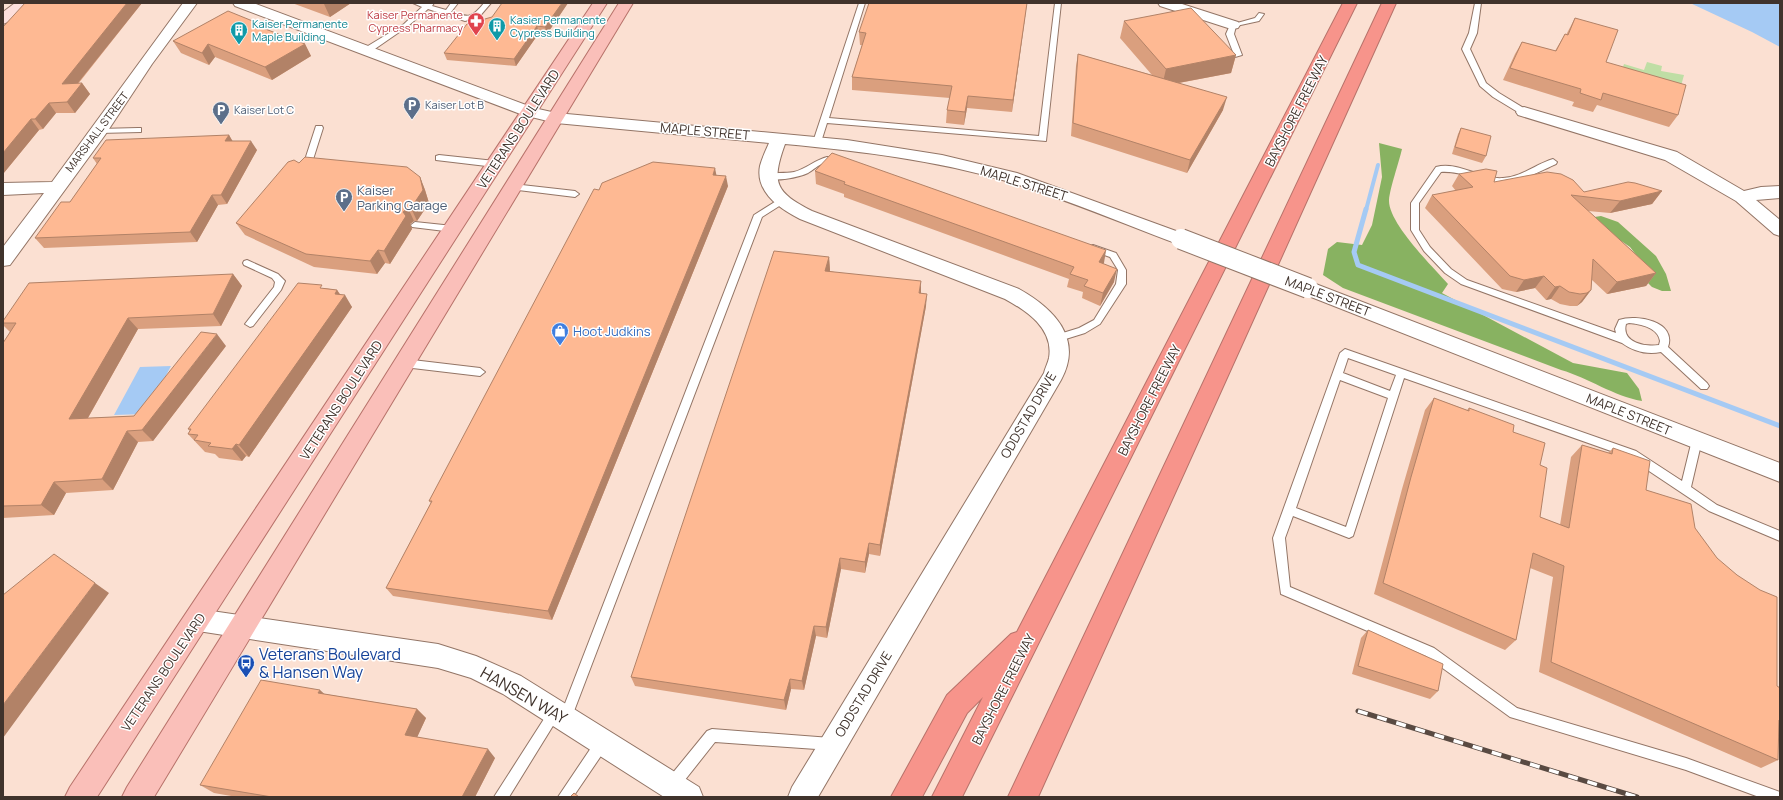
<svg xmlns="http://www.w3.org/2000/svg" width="1783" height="800" viewBox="0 0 1783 800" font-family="Manrope,sans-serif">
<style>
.green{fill:#bfdea5}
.forest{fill:#88b261}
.water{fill:#a5caf4}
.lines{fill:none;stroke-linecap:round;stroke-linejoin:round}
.stream-far1{stroke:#a5caf4;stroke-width:4}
.stream{stroke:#a5caf4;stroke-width:5}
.lane-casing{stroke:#937566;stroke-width:2}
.street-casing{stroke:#937566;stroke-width:2}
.secondary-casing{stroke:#937566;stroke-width:2}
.primary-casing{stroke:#b7726a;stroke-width:2}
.highway-casing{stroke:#b7726a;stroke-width:2}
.lane{fill:#fff;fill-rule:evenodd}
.street{fill:#fff;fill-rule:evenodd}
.secondary{fill:#fddfdc;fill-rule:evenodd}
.primary{fill:#fabfb9;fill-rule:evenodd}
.highway{fill:#f7948b;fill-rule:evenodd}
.rail-casing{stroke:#594a42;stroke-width:5}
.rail{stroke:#fff;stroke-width:3.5;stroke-dasharray:10;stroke-linecap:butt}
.street-bridge-casing{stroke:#937566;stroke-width:22;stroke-linecap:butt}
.street-bridge{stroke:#fff;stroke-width:20}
.wall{fill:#da9f7e}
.shaded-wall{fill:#b28267}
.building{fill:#feb993;stroke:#b28267}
.labels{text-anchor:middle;stroke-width:3;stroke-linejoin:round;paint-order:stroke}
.far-health-label{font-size:11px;fill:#be3a42;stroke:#fff;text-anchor:end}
.far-culture-label{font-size:11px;fill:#0d838f;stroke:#fff;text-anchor:start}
.far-service-label{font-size:11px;fill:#4e5e75;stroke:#fff;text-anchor:start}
.far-street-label{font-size:11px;fill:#40332c;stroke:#fff}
.street-label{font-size:13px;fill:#40332c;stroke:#fff}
.service-label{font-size:13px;fill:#4e5e75;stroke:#fff;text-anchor:start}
.shop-label{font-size:13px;fill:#366cbe;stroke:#fff;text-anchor:start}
.near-transit-label{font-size:16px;fill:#164399;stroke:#fff;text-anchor:start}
.near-street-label{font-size:16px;fill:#40332c;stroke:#fff}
</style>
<rect width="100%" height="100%" fill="#fbe0d2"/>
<!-- green -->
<path class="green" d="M1647 62 1662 66 1661 71 1684 75 1678 97 1619 79 1624 64 1644 70Z"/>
<!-- forest -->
<path class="forest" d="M1379 143 1402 149C1399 162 1390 188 1389 200 1388 223 1433 267 1448 284L1442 293 1573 363 1627 373 1639 389 1642 401C1613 396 1589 378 1561 370L1343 288 1323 275 1328 249 1337 242 1362 245 1372 225 1382 177Z
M1601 216 1618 222 1656 256 1666 274 1671 291H1662L1652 287 1641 276 1640 260 1630 247 1588 218Z"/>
<!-- water -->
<path class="water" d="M1690 3H1780V47L1752 32Z
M171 366 146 414 114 415 140 367Z"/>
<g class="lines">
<!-- stream-far1 -->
<path class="stream-far1" d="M1366 210 1378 165"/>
<!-- stream -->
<path class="stream" d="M1366 209 1354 252 1358 265 1780 426"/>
<!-- lane casing -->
<g class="lane-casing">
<path id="lane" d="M413 3H434L432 6 446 10 451 3H458L451 12C469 18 472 18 484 3H491L479 17 465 21 428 9 408 26 369 53H363V49L404 24 422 7Z
M859 3H865L829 118 1039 136 1055 3H1061L1046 141 827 123 821 142 817 144H814L813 142Z
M1475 3H1481L1477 33 1470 49 1486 83 1499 93 1527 110V114H1521L1493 97 1480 86 1462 49 1469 33Z
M1259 13 1264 14 1259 21 1236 26 1234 34 1242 55 1235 57 1226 34 1230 25 1255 18Z
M316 126H322L323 128 310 169 306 172 302 169Z
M138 128H141V132L99 133 95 131 99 129Z
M439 155 495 161 499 164 495 167 436 160V156Z
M827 157H840L844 160C839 165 830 160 824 163 818 165 813 170 808 173 800 177 772 183 766 177 772 171 786 174 794 172 806 169 815 160 827 157Z
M1553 159 1557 162 1556 164C1529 176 1511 189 1480 180 1467 176 1455 171 1441 172L1419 203V230L1430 247 1451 269 1467 280 1616 333 1615 329 1619 320C1636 314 1677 321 1668 347L1707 383 1709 386 1707 389H1701L1661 352C1647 355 1633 351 1622 343L1461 284 1445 273 1424 251 1411 230V203L1436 167C1459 161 1481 180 1503 178 1522 177 1536 164 1553 159ZM1629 323C1641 324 1658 328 1660 341L1659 345C1646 347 1621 343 1626 324Z
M513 184 575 191 579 194 575 197 510 189V185Z
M781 198 784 199V203L762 217 571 719 569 723 565 725 561 723 559 719 754 215Z
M415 222 453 226 457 229 453 232 412 227 411 225Z
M1093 245 1116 253 1126 270V284L1100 324 1085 333 1056 342 1053 340 1051 338 1053 336 1079 328 1094 320 1116 284 1118 270 1110 257 1090 250 1089 248 1090 246Z
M247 260 278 274 285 281 281 290 253 326 250 327 245 324 274 287 275 282 272 278 244 265 243 263 244 261Z
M1345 349 1636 451 1682 481 1692 440 1693 437H1701L1702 440 1691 487 1717 505 1780 531V541L1709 511 1628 457 1404 378 1353 536 1349 538 1293 516 1285 538 1290 587 1434 648 1517 708 1686 758 1780 792V797H1759L1686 770 1510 717 1426 656 1281 594 1273 538 1340 353ZM1348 358 1396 375 1390 391 1343 373ZM1340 380 1388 398 1346 527 1296 508Z
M404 359 480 368 485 372 480 376 404 367 399 363Z
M555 706 559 708 561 712 559 716 509 797H494L551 708Z
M712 729 831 738 836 739 837 744 836 749 831 750 715 742 677 790 672 792 667 790 665 785 667 780 707 731Z
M602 737 607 739 608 743 607 747 573 797H558L597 739Z"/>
</g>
<!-- street casing -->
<g class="street-casing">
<path id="street" d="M183 3H197L152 64 105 135 10 265 3 266V247L44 193 3 195V183L52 182Z
M233 3H253L534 108 556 113 847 140 942 155 1017 173 1187 235 1190 239 1187 243 1181 245 1175 243C1119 222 1063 198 1006 181 935 160 859 151 785 144 771 183 775 192 812 211L1019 289C1053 308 1084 338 1061 380L818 797H788L792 787 1044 373C1045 368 1048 363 1049 358 1054 329 1027 311 1005 299L800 219C780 209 755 192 760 166 762 158 766 150 769 143L556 123 523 115 235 6Z
M1158 3H1179L1238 22 1240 25 1238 28 1233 29 1228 28 1160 6Z
M1524 107 1677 152 1744 191 1761 187 1780 186V198L1756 200 1780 220V236L1774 234 1736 201 1665 160 1518 115 1516 112 1518 109Z
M1308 281 1780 463V482L1301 293 1298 288 1301 283Z
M198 609 438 644 476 656 521 676 699 787 703 797H664L503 694 471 678 438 668 198 631 189 628 186 620 189 612Z"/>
</g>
<!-- secondary casing -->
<g class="secondary-casing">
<path id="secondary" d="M15 3H31L8 22 3 24V12Z"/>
</g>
<!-- primary casing -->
<g class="primary-casing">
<path id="primary" d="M593 3H607L97 797H65L70 787Z
M619 3H633L154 797H122L127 787Z"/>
</g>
<!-- highway casing -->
<g class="highway-casing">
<path id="highway" d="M1343 3H1357L962 797H932L983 697 967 713 922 797H891L947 695 1011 634 1017 632Z
M1382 3H1396L1038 797H1008Z"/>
</g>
<!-- lane -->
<use href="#lane" class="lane"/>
<!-- street -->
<use href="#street" class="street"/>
<!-- secondary -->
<use href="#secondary" class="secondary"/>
<!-- primary -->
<use href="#primary" class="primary"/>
<!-- highway -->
<use href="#highway" class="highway"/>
<!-- rail casing -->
<g class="rail-casing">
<path id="rail" d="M1358 711 1637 797"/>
</g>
<!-- rail -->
<use href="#rail" class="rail"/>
<!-- street-bridge casing -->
<g class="street-bridge-casing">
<path id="street-bridge" d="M1181 239 1308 288"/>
</g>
<!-- street-bridge -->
<use href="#street-bridge" class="street-bridge"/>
</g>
<!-- wall -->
<path class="wall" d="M142 3 78 84 82 83 90 94 75 113H56L43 129 39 130 3 174V27Z
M292 3H351L330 17Z
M568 3 547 34 539 33 516 66 447 60 444 53Z
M1027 3 1012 112 967 108 964 125 946 123 947 110 950 98 852 90V77L862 45H860L859 32Z
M1575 18 1606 62 1678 115 1669 127 1597 105 1593 112 1572 106 1574 102 1503 80 1515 54 1522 42 1555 51 1565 34 1566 35Z
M1124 21 1236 55 1231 73 1179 83 1223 110 1187 173 1071 136 1076 66 1078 54 1152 75 1120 38Z
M257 26 305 44 311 56 272 80 215 57 209 65 181 53 173 41Z
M1461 128 1486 156 1482 163 1452 154 1458 134Z
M229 135 232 141 257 150 227 204 218 205 197 242 44 248 35 238 70 202 97 164 93 158Z
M299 163 420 177 425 190 429 203 417 221H414L410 224 412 229 390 264 385 263 377 274 314 267 245 235 236 223Z
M815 171 1106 250 1103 264 1114 282 1100 306 1082 298 1083 292 1067 287 1069 279 844 197V194L816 184Z
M1459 174 1494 182 1584 192 1662 191 1652 204 1610 213 1588 211 1656 273 1646 286 1607 294 1592 280 1591 290 1582 302 1577 306H1570L1560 304 1551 299 1546 300 1535 288 1516 292 1502 289 1425 208 1432 195 1456 191 1452 186Z
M716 175 728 186 552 620 393 596 386 588 431 503 429 501 599 190Z
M829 257 830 271 921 293 926 306 880 556 869 554 865 573 841 569 827 638 816 636 804 690 791 689 786 710 635 686 631 677Z
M233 274 242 286 221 326 138 329 88 418 134 416 226 346 153 441 138 442 113 490 66 493 54 515 3 518V343L10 332 3 325V321Z
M324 288 337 290 340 294 352 307 249 457 246 456 242 461 219 458 215 454 205 452 188 434 190 431 188 429Z
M1434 398 1467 410 1469 408 1513 432 1540 465V517L1560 525 1571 457 1582 445 1608 453 1613 448 1646 490 1695 528 1777 686 1780 688V737L1778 736V760L1761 768 1539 672 1553 577 1530 568 1516 640 1505 650 1374 594 1402 489 1425 410Z
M1368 630 1438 691 1430 699 1352 674 1361 638Z
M325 694 417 709 426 718 417 737 495 758 475 797H237L214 793 200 785Z"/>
<!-- shaded-wall -->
<path class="shaded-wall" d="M127 3H142L69 94 62 84Z
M326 3H351L330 17 324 4Z
M562 3H568L547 34 545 27Z
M1027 3 1012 112 1013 100Z
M255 22 262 34 252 24Z
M537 26 539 33 516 66 514 59Z
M208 44 215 57 209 65 202 53Z
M305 44 311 56 272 80 265 67Z
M1236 55 1231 73 1162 86 1166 69Z
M82 83 90 94 75 113 67 102Z
M968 96 967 108 964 125 965 112Z
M1227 97 1223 110 1187 173 1190 160Z
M49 103 56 113 43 129 35 119Z
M31 119 39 130 3 174V153Z
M229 135 235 145 225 141Z
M251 141 257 150 227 204 221 195Z
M715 168 717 178 713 175Z
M726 176 728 186 552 620 548 611Z
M420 177 425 190 429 203 417 221 411 208Z
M1662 191 1652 204 1610 213 1620 201Z
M212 195 218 205 197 242 190 232Z
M408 208 414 221 410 224 412 229 390 264 384 251 403 212Z
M378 250 385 263 377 274 370 261Z
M1106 250 1104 263 1096 275 1099 262Z
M829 257 830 270 826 283 825 271Z
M1117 269 1114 282 1100 306 1103 293Z
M1656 273 1646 286 1607 294 1617 282Z
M233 274 242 286 221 326 213 314Z
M1544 276 1535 288 1516 292 1524 280Z
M921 281V294L919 293Z
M1560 286 1551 299 1546 300 1555 287Z
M337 290 342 298 345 295 352 307 249 457 239 445Z
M1591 290 1582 302 1577 306 1587 293Z
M927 294 926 306 880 556V545Z
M128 318 138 329 81 430 69 419Z
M217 334 226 346 153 441 142 430Z
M127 431 138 442 113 490 102 479Z
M236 444 246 456 242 461 232 449Z
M54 482 66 493 54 515 41 505Z
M869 543V554L865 573V562Z
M840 558 841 569 827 638 826 627Z
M95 583 109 593 3 738V705Z
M814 626 816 636 804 690 802 681Z
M790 679 791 689 786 710 784 700Z
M320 690 330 699 318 693Z
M417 709 426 718 414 744 405 735Z
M488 749 495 758 475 797H462Z"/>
<!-- building -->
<path class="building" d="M25 3H127L62 84 82 83 67 102 49 103 35 119H31L3 153V27Z
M502 3H562L545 27 537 26 514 59 444 53 467 24 492 17Z
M869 3H1027L1013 100 968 96 965 112 947 110 952 86 852 77 866 33 859 32Z
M1191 8 1236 55 1166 69 1124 21Z
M228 11 255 22 252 24 305 44 265 67 208 44 202 53 173 41Z
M1575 18 1618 30 1606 62 1686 85 1678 115 1603 93 1601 100 1580 93 1581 89 1510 68 1522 42 1556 51 1565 34 1568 35Z
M1078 54 1227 97 1190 160 1073 123Z
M1461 128 1491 136 1486 156 1455 147Z
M229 135 225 141H251L221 195H212L190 232 35 238 61 202H70L101 158H93L106 140Z
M832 153 1106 250 1099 262 1117 269 1103 293 1084 286 1088 280 1070 274 1074 267 844 184 845 182 815 171Z
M305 157 407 167 420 177 423 190 411 208H408L403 212 406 216 384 251 378 250 370 261 306 254 236 223 288 162 294 160 299 163Z
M653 162 715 168 713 175 726 176 548 611 386 588 432 501H429L594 189 599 190 602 183Z
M1486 169 1497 171 1494 182 1547 172 1561 174 1573 180 1584 192 1628 182 1635 183 1662 191 1620 201 1571 195 1656 273 1617 282 1593 259 1591 290 1587 293 1580 294 1569 292 1560 286 1555 287 1544 276 1524 280 1510 276 1432 195 1473 187 1459 174Z
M774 251 829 257 825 271 921 281 919 293 927 294 880 545 869 543 865 562 840 558 826 627 814 626 802 681 790 679 784 700 631 677Z
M233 274 213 314 128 318 69 419 134 416 201 332 217 334 142 430 127 431 102 479 54 482 41 505 3 506V343L16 323H3V321L29 283Z
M298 283 322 285 320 288 337 290 335 294 345 295 239 445 236 444 232 449 208 446 211 443 194 440 198 435 188 434 191 429H188Z
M1434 398 1469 411V408L1514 425 1513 432 1545 443 1540 465 1547 468 1540 517 1569 528 1582 445 1612 454 1613 448 1650 461 1646 490 1691 504 1695 528 1717 558 1737 575 1760 590 1777 597V686L1780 688V721L1779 720 1778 760 1551 662 1564 566 1533 553 1516 640 1383 583 1411 477Z
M54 554 95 583 3 705V595Z
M1368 630 1443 664 1438 691 1358 666Z
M261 680 320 690 318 693 417 709 405 735 488 749 462 797H272L200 785Z
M574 793 579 797H570Z"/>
<!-- icons -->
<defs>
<g id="pharmacy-pin" transform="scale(0.9)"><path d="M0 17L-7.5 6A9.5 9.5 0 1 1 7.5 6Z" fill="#e0444e" stroke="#fff"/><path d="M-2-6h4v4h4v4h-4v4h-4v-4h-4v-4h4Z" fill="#fff"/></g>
<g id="building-pin" transform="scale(0.9)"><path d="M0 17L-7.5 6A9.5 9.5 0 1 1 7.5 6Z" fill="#0f9aa8" stroke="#fff"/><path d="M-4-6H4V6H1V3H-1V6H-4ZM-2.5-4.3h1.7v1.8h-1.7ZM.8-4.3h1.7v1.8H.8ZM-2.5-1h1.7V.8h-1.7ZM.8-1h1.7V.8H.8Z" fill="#fff"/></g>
<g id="parking-pin" transform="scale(0.9)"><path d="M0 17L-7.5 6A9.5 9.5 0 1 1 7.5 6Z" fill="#5c6f8a" stroke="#fff"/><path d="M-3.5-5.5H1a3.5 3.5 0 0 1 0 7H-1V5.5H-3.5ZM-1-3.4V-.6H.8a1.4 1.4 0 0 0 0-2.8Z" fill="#fff"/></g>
<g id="shop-pin" transform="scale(0.9)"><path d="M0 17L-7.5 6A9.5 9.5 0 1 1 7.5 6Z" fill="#3f7fe0" stroke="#fff"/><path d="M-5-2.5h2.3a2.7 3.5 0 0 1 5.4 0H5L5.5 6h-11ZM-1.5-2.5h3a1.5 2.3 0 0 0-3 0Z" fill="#fff"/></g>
<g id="bus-pin" transform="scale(0.9)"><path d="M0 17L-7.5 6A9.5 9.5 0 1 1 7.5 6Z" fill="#1a4fb4" stroke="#fff"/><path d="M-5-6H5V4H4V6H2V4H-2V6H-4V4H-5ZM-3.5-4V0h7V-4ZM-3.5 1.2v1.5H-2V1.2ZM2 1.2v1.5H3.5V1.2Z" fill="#fff"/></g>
</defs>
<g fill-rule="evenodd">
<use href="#pharmacy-pin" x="476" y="21"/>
<use href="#building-pin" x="497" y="26"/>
<use href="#building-pin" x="239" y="30"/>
<use href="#parking-pin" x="412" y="105"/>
<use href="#parking-pin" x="221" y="110"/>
<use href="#parking-pin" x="344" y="197"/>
<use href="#shop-pin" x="560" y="331"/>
<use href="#bus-pin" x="246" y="663"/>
</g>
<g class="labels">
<!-- far-health labels -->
<g class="far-health-label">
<text x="463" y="19">Kaiser Permanente<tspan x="463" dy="13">Cypress Pharmacy</tspan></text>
</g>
<!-- far-culture labels -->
<g class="far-culture-label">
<text x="510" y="24">Kasier Permanente<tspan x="510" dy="13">Cypress Building</tspan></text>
<text x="252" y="28">Kaiser Permanente<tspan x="252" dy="13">Maple Building</tspan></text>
</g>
<!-- far-service labels -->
<g class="far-service-label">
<text x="425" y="109">Kaiser Lot B</text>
<text x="234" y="114">Kaiser Lot C</text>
</g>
<!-- far-street labels -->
<g class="far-street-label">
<text transform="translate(97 132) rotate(-53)" y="4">MARSHALL STREET</text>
</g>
<!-- street labels -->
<g class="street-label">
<text transform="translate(1296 111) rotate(-63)" y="5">BAYSHORE FREEWAY</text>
<text transform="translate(518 129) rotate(-57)" y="5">VETERANS BOULEVARD</text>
<text transform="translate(705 131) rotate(5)" y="5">MAPLE STREET</text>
<text transform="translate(1024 183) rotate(17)" y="5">MAPLE STREET</text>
<text transform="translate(1328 296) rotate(21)" y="5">MAPLE STREET</text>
<text transform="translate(341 400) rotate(-57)" y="5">VETERANS BOULEVARD</text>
<text transform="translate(1149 400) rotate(-63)" y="5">BAYSHORE FREEWAY</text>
<text transform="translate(1629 414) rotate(22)" y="5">MAPLE STREET</text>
<text transform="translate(1028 415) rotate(-60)" y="5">ODDSTAD DRIVE</text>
<text transform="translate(163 672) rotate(-56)" y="5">VETERANS BOULEVARD</text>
<text transform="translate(1003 689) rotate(-63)" y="5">BAYSHORE FREEWAY</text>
<text transform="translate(863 694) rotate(-59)" y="5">ODDSTAD DRIVE</text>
</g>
<!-- service labels -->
<g class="service-label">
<text x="357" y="195">Kaiser<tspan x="357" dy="15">Parking Garage</tspan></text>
</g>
<!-- shop labels -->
<g class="shop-label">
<text x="573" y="336">Hoot Judkins</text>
</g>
<!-- near-transit labels -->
<g class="near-transit-label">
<text x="259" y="660">Veterans Boulevard<tspan x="259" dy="18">&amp; Hansen Way</tspan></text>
</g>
<!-- near-street labels -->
<g class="near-street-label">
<text transform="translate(524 695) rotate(30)" y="6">HANSEN WAY</text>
</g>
</g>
<!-- border -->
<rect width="1783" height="800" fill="none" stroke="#40332c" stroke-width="8"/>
</svg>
